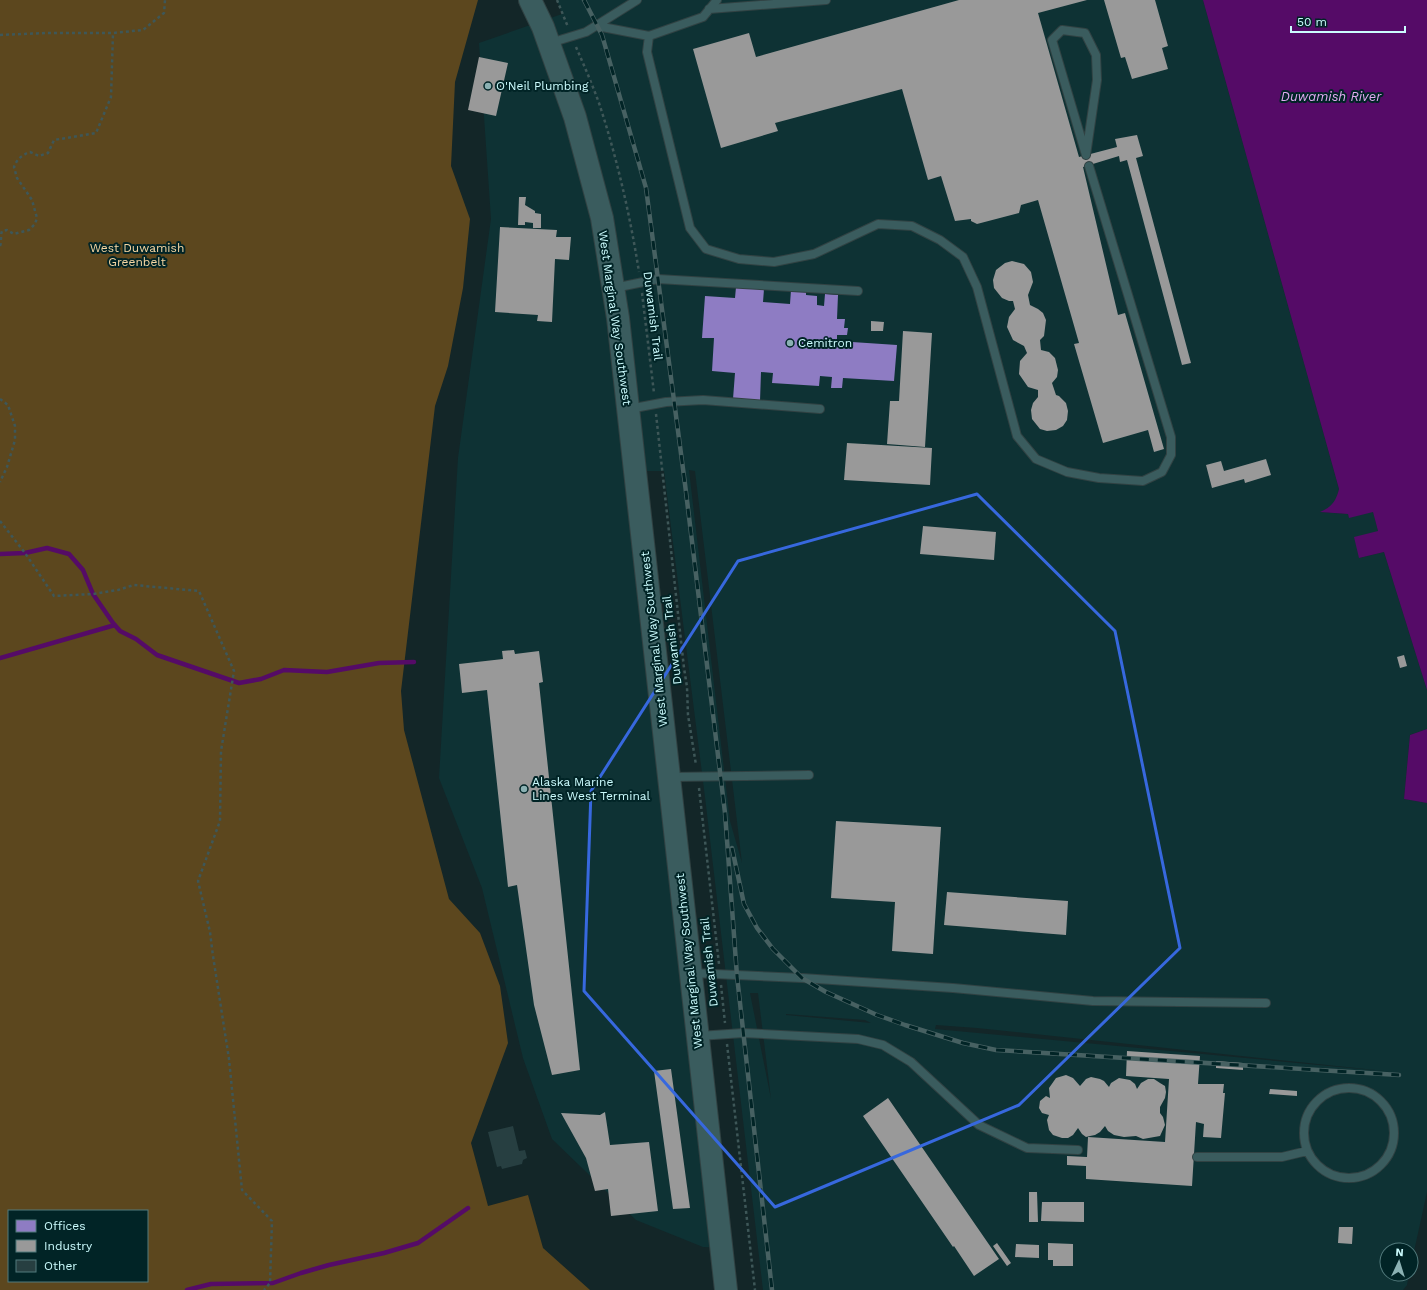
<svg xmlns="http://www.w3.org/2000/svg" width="1427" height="1290" viewBox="0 0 1427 1290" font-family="'Work Sans',sans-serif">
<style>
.built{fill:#0e3234;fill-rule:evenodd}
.green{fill:#5c471e;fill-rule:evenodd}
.water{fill:#550b67}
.offices{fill:#8e7cc3}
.industry{fill:#999}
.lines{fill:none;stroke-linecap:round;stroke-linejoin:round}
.stream{stroke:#550b67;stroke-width:4.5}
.building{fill:#273f41}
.lane-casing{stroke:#314243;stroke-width:10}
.secondary-casing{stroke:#314243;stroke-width:24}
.path{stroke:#3e5758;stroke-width:2.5;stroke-dasharray:3 3;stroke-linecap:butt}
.lane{stroke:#3a5c5e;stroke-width:8}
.secondary{stroke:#3a5c5e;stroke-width:22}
.rail-casing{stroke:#476162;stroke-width:4.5}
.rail{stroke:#012426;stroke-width:3;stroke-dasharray:9;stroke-linecap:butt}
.marked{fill:none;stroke:#3768de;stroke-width:3;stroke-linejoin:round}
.poi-dot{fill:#8bb1b3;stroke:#012426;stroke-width:1.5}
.labels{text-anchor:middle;stroke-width:4;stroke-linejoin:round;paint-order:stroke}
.poi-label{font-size:12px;fill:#ccfcfe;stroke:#012426;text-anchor:start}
.park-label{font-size:12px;fill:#f7d7a3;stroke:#012426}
.street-label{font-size:12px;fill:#ccfcfe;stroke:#012426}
.water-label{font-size:13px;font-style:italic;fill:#e2aaf1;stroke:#012426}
</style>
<rect width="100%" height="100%" fill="#132628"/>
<!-- built -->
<path class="built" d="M557 0H1203L1339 489 1336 501 1328 509 1321 512 1348 514 1349 517 1373 511 1378 531 1359 558 1384 552 1427 690V729L1410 735 1404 799 1427 803V1192L1411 1265V1250H1387V1274H1409L1407 1285 1403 1290H763L705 797 664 471H626L732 1248 703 1247 636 1220 552 1139 523 1058 482 888 439 778 458 458 491 219 479 43 562 14ZM689 470 695 471 742 863 730 821ZM750 993H758L771 1099ZM786 1014 865 1020 871 1023 786 1015ZM936 1025 977 1028 1394 1072 935 1029Z"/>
<!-- green -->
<path class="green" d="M0 0H478L455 82 451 166 470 219 463 288 448 366 435 406 401 691 404 730 449 899 480 933 500 986 508 1043 471 1143 488 1206 528 1195 543 1248 590 1290H0ZM9 1211H147V1281H9Z"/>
<!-- water -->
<path class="water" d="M1203 0H1427V690L1384 552 1359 558 1354 537 1378 531 1373 512 1349 518 1348 514 1320 512C1332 507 1336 501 1339 489Z
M1427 729V803L1404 799 1410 735Z"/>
<!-- offices -->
<path class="offices" d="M736 287 764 289 763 302 790 304 791 290 806 291V295L817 296V305L824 306 825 294 838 295 837 319H845L844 328H848L847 335H837V341L897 345 894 381 843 378 842 388H831L832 377 820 376 819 386 772 383 773 373 761 372 760 401 733 399 735 373 712 371 714 338H702L705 296 735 298Z"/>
<!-- industry -->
<path class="industry" d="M959 0H1087L1038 13 1079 157 1117 147 1115 139 1137 135 1143 156 1136 158 1191 363 1182 365 1127 160 1120 162 1119 156 1083 167 1118 315 1125 313 1164 449 1154 452 1148 430 1103 443 1074 344 1079 343 1038 200 1021 205 1019 213 977 224 971 221V219L955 221 941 176 928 180 902 89 775 123 778 131 721 148 693 49 749 33 756 57Z
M1104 0H1155L1168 46 1162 48 1168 69 1132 79 1125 57 1121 58Z
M479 57 508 63 496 116 468 110Z
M519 197H526L525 205 535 211V213L541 214V228H533V223L525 222V225H518Z
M500 227 557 230 556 237H571L569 260 555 259 552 322 537 321 538 315 495 312Z
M1012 261 1024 264 1031 272 1033 282 1028 295 1030 305 1038 309 1043 313 1046 320 1044 336 1040 340 1041 350 1049 352 1055 358 1058 370 1057 377 1052 383 1056 395 1059 396 1066 403 1068 411 1067 420 1063 426 1056 430 1047 431 1040 429 1032 419 1031 410 1033 403 1038 397V390L1028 387 1019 374 1020 361 1027 353 1024 346 1013 340 1007 327 1009 317 1015 309 1013 301H1009L1002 298 994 288 993 280 996 270 1005 263Z
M871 321 884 322 883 331H871Z
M903 331 932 333 925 447 887 444 890 401H899Z
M847 443 932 448 930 485 844 480Z
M1266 459 1271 475 1245 483 1244 479 1212 488 1206 465 1221 461 1224 471Z
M923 526 996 532 994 560 920 554Z
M514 650 515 654 539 651 543 682 539 683 580 1070 552 1075 534 1005 517 885 508 887 487 690 462 693 459 664 503 659 502 651Z
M1404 655 1407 666 1400 668 1397 657Z
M836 821 941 827 933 954 892 951 895 902 831 898Z
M947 892 1068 901 1066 935 944 925Z
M1127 1051 1200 1056 1198 1084H1224L1223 1093H1225L1221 1138 1203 1137 1204 1124 1196 1122 1192 1186 1086 1179V1166L1067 1165V1156L1087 1157 1088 1137 1165 1142 1169 1079 1126 1076Z
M1216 1061 1243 1063V1070L1216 1068Z
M671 1069 690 1208 673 1209 654 1071Z
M1066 1075 1073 1078 1080 1086 1086 1079 1091 1077 1100 1079 1104 1081 1109 1087 1111 1083 1119 1078 1130 1080 1135 1084 1137 1089 1141 1083 1148 1079H1154L1160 1083 1165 1086 1166 1092 1165 1098 1160 1107V1113L1163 1117 1165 1125 1160 1136 1143 1139 1136 1136 1124 1137 1114 1135 1108 1131 1105 1126 1100 1132 1095 1135 1090 1136 1086 1137 1082 1134 1078 1128 1073 1135 1068 1138H1062L1053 1135 1049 1130 1047 1120 1049 1115 1042 1113 1039 1108 1040 1101 1046 1096 1050 1098 1049 1088 1056 1078Z
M1270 1089 1297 1091V1096L1269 1094Z
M888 1098 999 1259 974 1276 954 1246 953 1247 863 1116Z
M605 1112 610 1145 649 1142 658 1211 611 1216 608 1189 595 1191 586 1158 561 1113 600 1115Z
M1029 1192H1037L1038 1222H1029Z
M1042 1202H1084V1222L1041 1221Z
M1339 1227H1353L1352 1244 1338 1243Z
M997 1243 1011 1263 1007 1266 993 1246Z
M1048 1243 1073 1244V1266H1053V1260H1048Z
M1016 1244 1039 1245V1258L1015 1257Z"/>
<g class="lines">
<!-- stream -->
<path class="stream" d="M0 554 25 553 47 548 69 554 83 570 93 594 113 623 120 631 136 639 157 655 239 683 261 679 284 670 327 672 379 663 414 662
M0 658 115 625
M187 1290 211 1284 273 1283 301 1273 329 1265 384 1253 418 1243 468 1208"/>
</g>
<!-- building -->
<path class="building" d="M513 1126 519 1151 525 1150 527 1158 523 1160 522 1164 502 1169 501 1166 497 1167 488 1132Z"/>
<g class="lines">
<!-- lane casing -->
<g class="lane-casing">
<path id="lane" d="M717 0 703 17 649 36 647 52 690 228 706 249 739 259 774 262 814 254 878 224 912 226 940 240 963 257 977 287 1017 436 1036 459 1067 472 1099 478 1143 481 1162 472 1171 455V437L1089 166
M709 9 826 0
M597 26 649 36
M1062 30 1085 33 1096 55 1097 80 1086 155 1052 40Z
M550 43 586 32 637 0
M614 288 658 279 858 291
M629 409 666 402 703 400 820 409
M670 777 809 775
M692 973 802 978 953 988 1093 1001 1266 1003
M699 1036 743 1033 858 1039 883 1045 911 1062 979 1125 1027 1148 1078 1150
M1304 1133a45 45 0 1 1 90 0a45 45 0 1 1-90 0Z
M1197 1157H1282L1307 1151"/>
</g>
<!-- secondary casing -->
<g class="secondary-casing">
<path id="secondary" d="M530 0 543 27 575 117 602 218 618 318 726 1290"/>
</g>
<!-- path -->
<path class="path" d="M557 0 568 27
M0 35 46 33H113L143 30 164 13 165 0
M576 47C584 65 592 84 599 103 617 158 630 215 639 272
M0 246C2 241 0 236 2 231L7 230 14 234 29 230 35 224 37 218 32 200 17 178 14 167C17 159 22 155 30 152L39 156 48 153 54 140 96 133 111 97 113 33
M642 293 654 393
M0 399 8 405 15 426V440L7 467 0 482
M656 414 684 668 687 687 688 715 696 765
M0 521 25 553 54 596 93 594 118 590 134 585 199 591 234 671 221 751 220 821 198 881 210 932 213 956 229 1059 242 1190 272 1221 270 1283 264 1290
M699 788 719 964
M721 985 725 1023
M727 1044 755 1290"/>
<!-- lane -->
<use href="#lane" class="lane"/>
<!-- secondary -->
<use href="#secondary" class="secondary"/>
<!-- rail casing -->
<g class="rail-casing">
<path id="rail" d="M584 0 602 35 646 188 685 484 725 813 737 976 772 1290
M732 848 744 904 757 928 773 949 802 978 826 992 877 1015 905 1025 963 1043 996 1050 1399 1075"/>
</g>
<!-- rail -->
<use href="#rail" class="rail"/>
</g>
<!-- marked area -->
<path class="marked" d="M977 494 1115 631 1180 948 1019 1105 775 1207 584 991 591 791 738 561Z"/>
<!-- markers -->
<g class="poi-dot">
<circle cx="488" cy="86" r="4"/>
<circle cx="790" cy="343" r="4"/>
<circle cx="524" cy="789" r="4"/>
</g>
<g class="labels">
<!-- poi labels -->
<g class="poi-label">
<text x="496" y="90">O'Neil Plumbing</text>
<text x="798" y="347">Cemitron</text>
<text x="532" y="786">Alaska Marine<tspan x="532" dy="14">Lines West Terminal</tspan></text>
</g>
<!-- park labels -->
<g class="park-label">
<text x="137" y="252">West Duwamish<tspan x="137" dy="14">Greenbelt</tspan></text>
</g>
<!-- street labels -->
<g class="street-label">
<text transform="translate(653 316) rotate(83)" y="4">Duwamish Trail</text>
<text transform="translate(615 318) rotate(82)" y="4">West Marginal Way Southwest</text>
<text transform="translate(654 639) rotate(-96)" y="4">West Marginal Way Southwest</text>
<text transform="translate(672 640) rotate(-97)" y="4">Duwamish Trail</text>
<text transform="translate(689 961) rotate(-96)" y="4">West Marginal Way Southwest</text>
<text transform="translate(709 962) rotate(-96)" y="4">Duwamish Trail</text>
</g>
<!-- water labels -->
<g class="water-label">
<text x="1331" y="101">Duwamish River</text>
</g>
</g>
<!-- legend -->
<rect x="8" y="1210" width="140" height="72" fill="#012426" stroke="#527a7c"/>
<rect x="16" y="1220" width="20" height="12" fill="#8e7cc3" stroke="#527a7c"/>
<text x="44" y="1230" font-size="12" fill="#ccfcfe">Offices</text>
<rect x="16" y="1240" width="20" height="12" fill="#999999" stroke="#527a7c"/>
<text x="44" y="1250" font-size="12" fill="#ccfcfe">Industry</text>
<rect x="16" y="1260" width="20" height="12" fill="#273f41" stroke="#527a7c"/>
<text x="44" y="1270" font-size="12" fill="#ccfcfe">Other</text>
<!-- north arrow -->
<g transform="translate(1399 1262) rotate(4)"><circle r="19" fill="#012426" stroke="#527a7c"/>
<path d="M0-3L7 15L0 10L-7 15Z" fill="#8bb1b3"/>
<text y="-6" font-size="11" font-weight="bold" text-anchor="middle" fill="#ccfcfe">N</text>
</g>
<!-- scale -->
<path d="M1291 26v6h114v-6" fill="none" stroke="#ccfcfe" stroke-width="2"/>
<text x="1297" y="26" font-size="12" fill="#ccfcfe" stroke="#012426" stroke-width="3" paint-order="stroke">50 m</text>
</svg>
